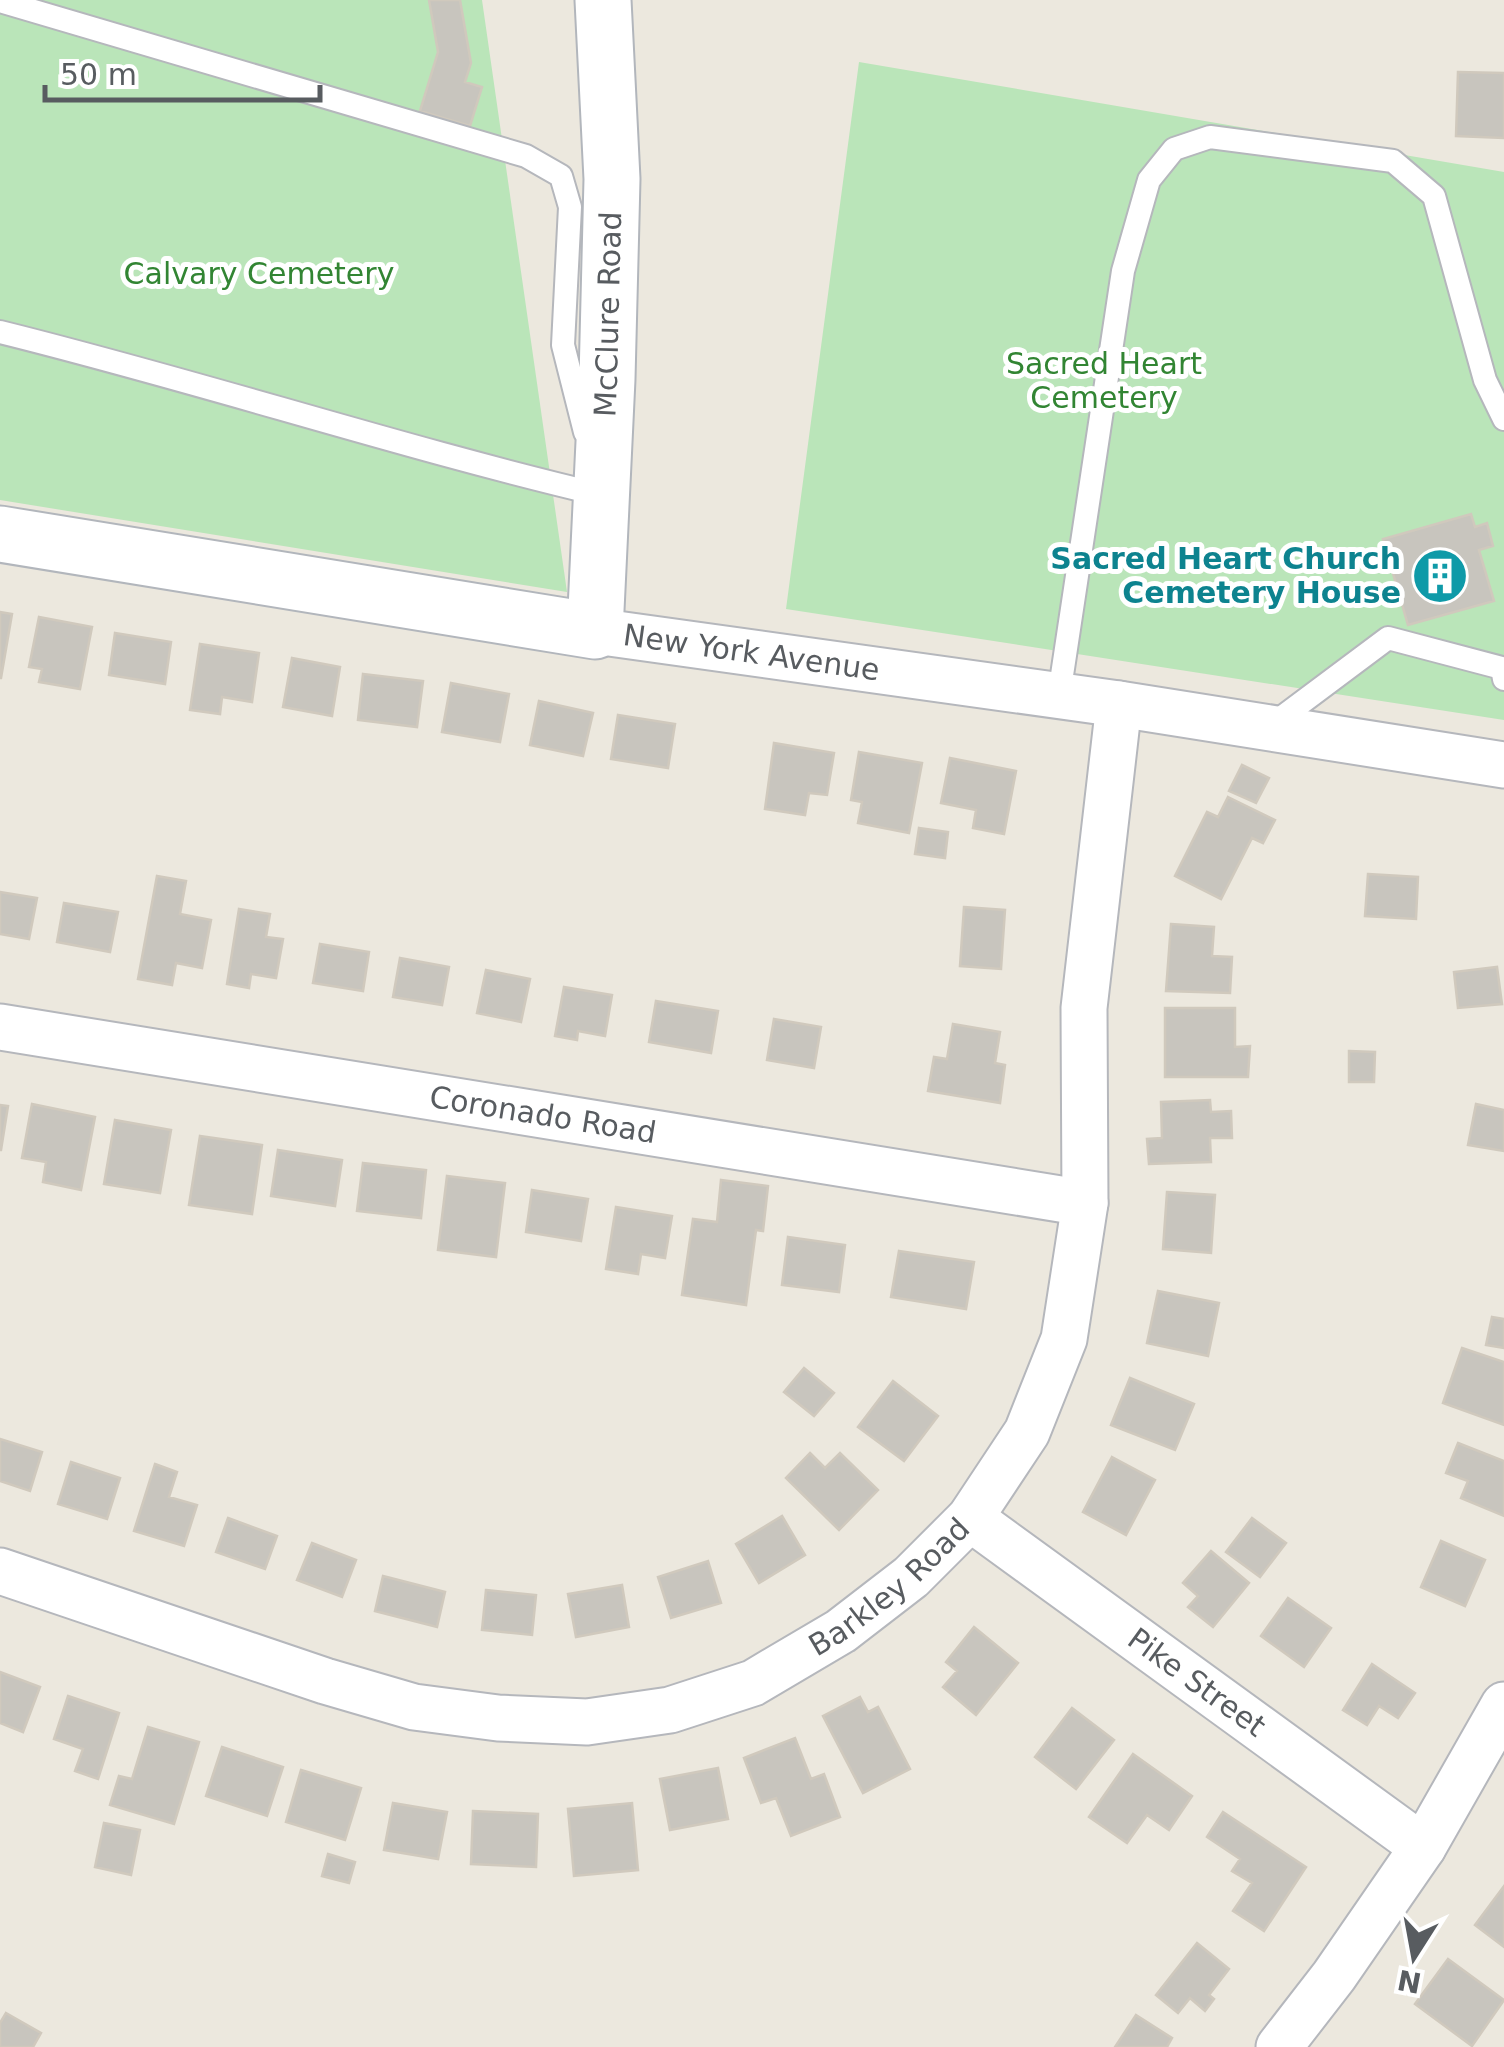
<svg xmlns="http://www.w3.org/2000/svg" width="1504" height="2047" viewBox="0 0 1504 2047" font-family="'DejaVu Sans',sans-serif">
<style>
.green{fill:#bae5b9}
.building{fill:#c8c5be;stroke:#d0c9bd;stroke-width:2.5}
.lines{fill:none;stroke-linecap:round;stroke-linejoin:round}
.lane-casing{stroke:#b5b7bc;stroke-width:26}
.street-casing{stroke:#b5b7bc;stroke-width:49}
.secondary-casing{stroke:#b2b6bc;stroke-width:59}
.lane{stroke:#fff;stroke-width:22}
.street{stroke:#fff;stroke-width:45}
.secondary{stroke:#fff;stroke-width:55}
.labels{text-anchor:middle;stroke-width:10;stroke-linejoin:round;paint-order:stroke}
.park-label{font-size:30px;fill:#328533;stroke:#fff}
.street-label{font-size:30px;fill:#585c60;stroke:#fff}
.culture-label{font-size:30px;font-weight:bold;fill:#0d838f;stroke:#fff;text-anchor:end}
</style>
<rect width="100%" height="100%" fill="#ece8de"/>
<!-- green -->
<path class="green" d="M0 0H482L567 592 0 500Z
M859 62 1504 172V720L786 609Z"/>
<!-- building -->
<path class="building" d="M429 0H460L471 63 465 82 482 87 470 126 420 111 438 52Z
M1458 72 1504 73V138L1456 136Z
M1471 514 1475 527 1487 523 1493 546 1479 550 1494 601 1408 625 1383 539Z
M0 612 12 614 1 678H0Z
M39 617 92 627 80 689 39 682 42 669 29 667Z
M115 633 171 642 165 684 109 675Z
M200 644 259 653 252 702 222 697 220 714 190 710Z
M292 658 340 667 332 716 283 707Z
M363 674 423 681 417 727 358 720Z
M451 683 509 694 500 742 442 732Z
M539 701 593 713 583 756 530 745Z
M618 715 675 724 668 768 611 759Z
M774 743 834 753 827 795 809 793 805 815 765 809Z
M859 752 922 763 909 833 858 823 862 802 851 800Z
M950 758 1016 771 1004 834 973 828 976 810 941 803Z
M1242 765 1269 778 1256 803 1229 791Z
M1228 797 1275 820 1263 843 1252 838 1221 899 1175 876 1207 812 1218 817Z
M919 828 948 832 945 858 915 854Z
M1368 874 1418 877 1416 919 1365 916Z
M157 876 186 881 180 914 211 920 202 968 176 963 172 985 138 979Z
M0 892 37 898 29 939 0 934Z
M64 903 118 912 110 952 57 942Z
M964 907 1005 910 1001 969 960 966Z
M239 909 270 914 266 937 283 939 276 978 251 974 249 988 227 984Z
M1171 924 1214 927 1212 956 1232 957 1230 993 1166 991Z
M320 944 369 952 363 991 313 983Z
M400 958 449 967 442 1005 393 997Z
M1497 967 1502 1004 1458 1008 1454 972Z
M486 970 530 979 521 1022 477 1013Z
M564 987 612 995 605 1036 578 1031 577 1040 555 1036Z
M656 1001 718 1011 711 1053 649 1042Z
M1165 1008H1235V1047L1250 1046 1248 1077H1165Z
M774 1019 821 1027 814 1068 767 1060Z
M953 1024 1000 1032 995 1063 1005 1065 1000 1103 928 1091 934 1057 947 1059Z
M1349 1051 1375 1052 1374 1082H1349Z
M1210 1100 1211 1112 1231 1111 1232 1138H1210L1211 1162 1149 1164 1147 1139 1162 1138 1161 1102Z
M32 1104 95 1117 81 1190 43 1182 46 1162 22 1158Z
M1476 1104 1504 1110V1151L1468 1145Z
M0 1105 8 1106 1 1150H0Z
M115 1120 171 1130 160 1193 104 1184Z
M200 1136 262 1145 252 1214 189 1205Z
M278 1150 342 1160 335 1206 271 1196Z
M363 1163 426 1170 421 1218 357 1211Z
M447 1176 505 1183 496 1257 438 1250Z
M721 1180 768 1186 763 1231 756 1230 746 1305 682 1295 693 1219 717 1222Z
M532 1190 588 1199 581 1241 526 1232Z
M1167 1192 1215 1195 1211 1253 1163 1249Z
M616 1207 672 1216 665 1258 641 1254 638 1274 606 1269Z
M788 1237 845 1245 839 1292 782 1285Z
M899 1251 974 1262 966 1309 891 1297Z
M1158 1291 1219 1303 1208 1356 1147 1343Z
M1492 1317 1504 1319V1348L1486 1345Z
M1462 1348 1504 1362V1425L1443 1403Z
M804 1368 834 1393 814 1416 784 1392Z
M1130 1378 1194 1404 1175 1450 1111 1425Z
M893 1381 938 1416 904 1461 858 1427Z
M0 1439 42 1452 30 1491 0 1481Z
M1458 1443 1504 1461V1516L1461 1498 1468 1481 1446 1473Z
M810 1453 825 1468 840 1453 878 1490 839 1530 786 1478Z
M1112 1457 1155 1480 1126 1535 1083 1512Z
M71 1462 120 1478 107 1519 58 1504Z
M155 1464 177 1472 169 1497 197 1505 184 1546 134 1531Z
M782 1516 805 1555 759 1583 736 1544Z
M228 1518 277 1536 265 1569 216 1552Z
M1252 1518 1286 1543 1260 1577 1226 1552Z
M1441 1541 1485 1560 1465 1606 1421 1587Z
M312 1543 356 1560 342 1597 297 1580Z
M1211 1551 1249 1583 1213 1627 1188 1607 1198 1596 1183 1583Z
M708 1561 721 1603 671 1618 658 1577Z
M383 1576 445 1592 437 1627 375 1611Z
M622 1585 629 1627 576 1637 568 1594Z
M486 1590 536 1595 532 1635 482 1630Z
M1288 1598 1331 1628 1304 1667 1261 1636Z
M974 1627 1018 1663 976 1715 943 1687 957 1671 946 1662Z
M1372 1664 1415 1693 1398 1718 1379 1706 1367 1725 1343 1710Z
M0 1672 40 1687 23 1732 0 1723Z
M68 1696 119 1713 98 1779 75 1771 83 1749 54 1739Z
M860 1697 868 1712 878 1707 910 1769 863 1793 823 1716Z
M1072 1708 1114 1740 1076 1789 1035 1757Z
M148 1727 199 1742 174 1824 110 1805 119 1776 132 1779Z
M795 1738 811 1779 824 1774 840 1817 791 1836 776 1798 761 1803 744 1758Z
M222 1747 283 1767 267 1816 206 1796Z
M1133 1754 1192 1796 1169 1830 1147 1815 1127 1843 1089 1817Z
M718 1768 728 1819 670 1830 660 1779Z
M301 1770 361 1788 345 1840 286 1822Z
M393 1803 447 1812 438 1859 384 1850Z
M632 1803 638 1870 574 1876 568 1809Z
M473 1811 538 1814 536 1867 471 1864Z
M1223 1812 1306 1867 1264 1931 1233 1911 1252 1883 1232 1871 1240 1859 1207 1837Z
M104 1823 140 1830 131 1875 95 1867Z
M328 1854 355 1862 349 1883 322 1876Z
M1504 1886V1947L1475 1925Z
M1197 1943 1229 1969 1209 1995 1214 1999 1205 2011 1190 1998 1178 2013 1156 1995Z
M1448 1959 1504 2000 1472 2046 1415 2004Z
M6 2013 41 2033 33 2047H0V2023Z
M1136 2015 1172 2038 1167 2047H1115Z"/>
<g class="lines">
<!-- lane casing -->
<g class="lane-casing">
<path id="lane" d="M0 1 526 156 561 176 570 207 563 345 585 432
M0 332C202 382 399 447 602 495L601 492
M1059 695 1123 271 1149 180 1174 149 1210 137 1393 161 1434 196 1485 380 1504 419
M1269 727 1388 638 1502 668 1504 679"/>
</g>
<!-- street casing -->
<g class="street-casing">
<g id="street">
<path id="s1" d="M595 631 1119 704 1504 765"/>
<path id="s2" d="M0 1027 1085 1203"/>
<path id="s3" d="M970 1518 1423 1847"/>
<path id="s4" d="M0 1571 325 1681 414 1707 498 1718 587 1722 670 1710 753 1683 841 1631 911 1577 970 1518 1027 1432 1064 1339 1085 1203 1084 1008 1119 704"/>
<path d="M1279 2047 1334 1976 1423 1847 1504 1705"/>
</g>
</g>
<!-- secondary casing -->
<g class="secondary-casing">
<g id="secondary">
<path id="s5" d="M0 534 595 631 607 379 612 179 603 0"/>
</g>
</g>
<!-- lane -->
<use href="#lane" class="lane"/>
<!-- street -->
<use href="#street" class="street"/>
<!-- secondary -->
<use href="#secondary" class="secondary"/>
</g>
<!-- icons -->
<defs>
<g id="building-disc" transform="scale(2.875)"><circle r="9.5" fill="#0f9aa8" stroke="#fff"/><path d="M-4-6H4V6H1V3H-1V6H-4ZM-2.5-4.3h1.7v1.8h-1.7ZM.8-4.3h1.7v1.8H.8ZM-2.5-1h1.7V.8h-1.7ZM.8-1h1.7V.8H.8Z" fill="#fff"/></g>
</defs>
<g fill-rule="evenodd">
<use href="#building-disc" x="1440" y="576"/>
</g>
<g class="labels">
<!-- park labels -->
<g class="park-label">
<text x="259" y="284">Calvary Cemetery</text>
<text x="1104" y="374">Sacred Heart<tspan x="1104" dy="34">Cemetery</tspan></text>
</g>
<!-- street labels -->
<g class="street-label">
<text dy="10" stroke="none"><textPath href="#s5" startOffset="920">McClure Road</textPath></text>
<text dy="10" stroke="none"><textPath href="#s1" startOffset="158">New York Avenue</textPath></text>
<text dy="10" stroke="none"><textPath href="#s2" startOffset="550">Coronado Road</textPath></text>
<text dy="10" stroke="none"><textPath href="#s4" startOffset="948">Barkley Road</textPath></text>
<text dy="10" stroke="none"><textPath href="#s3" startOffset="280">Pike Street</textPath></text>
</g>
<!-- culture labels -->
<g class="culture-label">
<text x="1401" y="569">Sacred Heart Church<tspan x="1401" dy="34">Cemetery House</tspan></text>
</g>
</g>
<!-- north arrow -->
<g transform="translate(1414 1957) rotate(191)" stroke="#ffffff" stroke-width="8" paint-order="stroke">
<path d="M0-8L18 38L0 25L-18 38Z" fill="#585c60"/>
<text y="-15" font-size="28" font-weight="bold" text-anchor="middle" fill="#585c60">N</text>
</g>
<!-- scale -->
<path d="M45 85v15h275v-15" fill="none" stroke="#585c60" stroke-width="5"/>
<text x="60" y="85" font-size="30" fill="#585c60" stroke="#ffffff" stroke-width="8" paint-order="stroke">50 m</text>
</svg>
